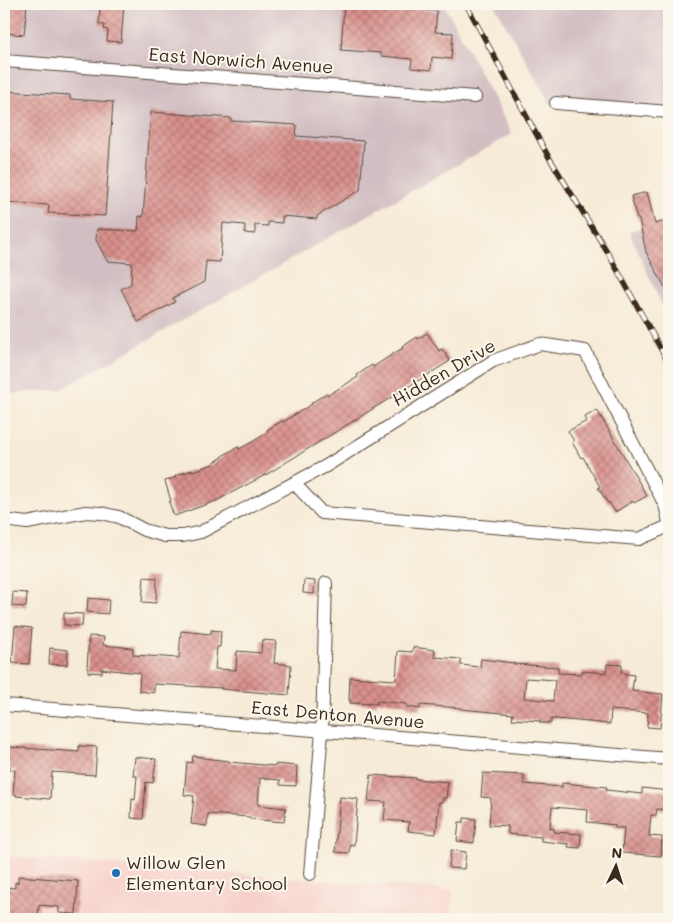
<svg xmlns="http://www.w3.org/2000/svg" width="673" height="923" viewBox="0 0 673 923" font-family="Mali,sans-serif">
<style>
.built{fill:#f7d0cb}
.industrial{fill:#d2bec2}
.building{fill:url(#building-cross-hatch);fill-rule:evenodd}
.lines{fill:none;stroke-linecap:round;stroke-linejoin:round}
.street-casing{stroke:#57473a;stroke-width:14}
.street{stroke:#fff;stroke-width:12}
.rail-casing{stroke:#3b2a1e;stroke-width:5.5}
.rail{stroke:#fbf7ec;stroke-width:4;stroke-dasharray:11;stroke-linecap:butt}
.poi-dot{fill:#1f6fb2;stroke:#fbf7ec;stroke-width:2}
.labels{text-anchor:middle;stroke-width:4;stroke-linejoin:round;paint-order:stroke}
.street-label{font-size:18px;fill:#3b2a1e;stroke:#fbf7ec}
.poi-label{font-size:18px;fill:#3b2a1e;stroke:#fbf7ec;text-anchor:start}
</style>
<defs>
<pattern id="building-cross-hatch" width="8" height="8" patternUnits="userSpaceOnUse" patternTransform="scale(1.25)"><rect width="8" height="8" fill="#da918d"/><path d="M0 0l8 8M0 8l8-8" fill="none" stroke="#b27773"/></pattern>
</defs>
<rect width="100%" height="100%" fill="#fbf7ec"/>
<filter id="ink" filterUnits="userSpaceOnUse"><feTurbulence type="fractalNoise" baseFrequency=".02" numOctaves="2"/><feDisplacementMap in="SourceGraphic" scale="10" xChannelSelector="R" yChannelSelector="G"/><feConvolveMatrix kernelMatrix="1 2 1 2 8 2 1 2 1" color-interpolation-filters="sRGB"/></filter>
<filter id="wash" filterUnits="userSpaceOnUse"><feTurbulence type="fractalNoise" baseFrequency=".0096" numOctaves="4" result="noise"/><feDisplacementMap in="SourceGraphic" scale="20" xChannelSelector="R" yChannelSelector="G"/><feGaussianBlur stdDeviation="1.12" result="paint"/><feColorMatrix in="noise" values="0 0 0 0 0 0 0 0 0 0 0 0 0 0 0 0 0 1.4 0 .05"/><feComposite in="paint" operator="in"/></filter>
<g filter="url(#wash)">
<rect width="100%" height="100%" fill="#f6ebd7"/>
<!-- built -->
<path class="built" d="M4 856 453 890 451 919H4Z"/>
<!-- industrial -->
<path class="industrial" d="M4 4H444L512 134 60 390 4 394Z
M494 4H669V112L550 103Z
M669 221V321L629 231Z"/>
<g id="blocks">
<!-- building -->
<path class="building" d="M4 4H27L24 35 4 33Z
M106 4H124L121 42 107 41 108 30 104 29 105 25 99 24 100 6 106 7Z
M344 4H401L400 8 437 11 435 32 453 33 451 59 432 57 431 70 411 68 412 59 381 56V53L341 50Z
M4 91 70 95V99L113 102 105 216 48 213 49 205 4 202Z
M151 112 231 118V121L297 125 296 136 364 141 360 190 317 216V219L282 216V223L268 222V226L255 225V234L245 233V225L223 223 220 262 206 261 204 282 173 298 175 302 138 322 121 289 131 284 132 263 107 261 96 240 97 229 138 231 139 216 143 217Z
M647 192 655 224 669 220V295L646 252 639 219H637L631 196Z
M427 333 439 351 442 349 450 361 269 473 216 501 174 516 169 502 171 501 165 481 176 477 175 476 192 470 193 471 213 464V463L223 457 222 456 238 447 239 449 254 441 268 432 267 430 282 421 283 422 312 404 311 403 327 393 328 395 358 377 357 375 372 365 373 367 393 354 403 348 402 347 417 337 418 339Z
M597 410 647 496 634 503 633 501 615 512 609 502 608 503 598 488 600 487 583 457 581 458 572 442 574 441 568 431 587 421 585 417Z
M144 577 157 578 156 603 142 602Z
M304 580 315 581 314 594 303 593Z
M13 592 27 593 26 607 12 606Z
M88 598 109 600 108 614 87 612Z
M64 613 83 614 82 626 64 625Z
M15 626 32 628 29 664 12 663Z
M211 630 221 631 220 647H217L215 669 236 670 237 651 261 653 262 640 276 641 274 663 291 665 289 695 221 689 222 688 154 684V693L139 691 140 673 102 669V673L88 672V668H87L89 636 104 637 103 645 133 648V655L179 658 181 631 211 634Z
M413 647 435 650 434 657 461 659V665L480 667 481 659 514 663V664L558 667V673L582 674V671L606 673 607 664 622 665 621 673 634 675 632 691 663 694 660 728 647 727 648 713 611 710 610 724 557 719H551V723H540V721L512 719 513 714 461 709V708L420 705V709L407 707V704L377 701V704L350 703V700H349L350 677 396 680 398 651 412 652ZM526 678 555 680 553 701 524 698Z
M50 648 68 650 67 665 49 664Z
M79 746 97 747 95 775 52 772 50 799 16 796V794H13L15 770H10V766H4V749L8 750V747L79 752Z
M193 756 203 757V758L229 761V762L276 766V764L297 766 296 786 280 785V780L260 778 258 805 286 808 284 822 250 819V817L208 814 207 826 191 824 194 796 184 795 187 762 192 763Z
M135 757 156 759 153 783 146 782 143 819 131 818 132 799 135 800 137 776H133Z
M483 773 524 775V784L562 787V783L607 787 606 790 642 794V788L669 791V810L657 809 656 815H651L649 836 662 837 661 856 622 853 624 828H615V825L587 822 588 810 552 807 550 828 554 829V832L581 834 580 848 568 847 569 844 541 841V837L508 834V826L489 825 491 798 481 797Z
M371 775 416 778V779L448 782 446 798H443L442 802H439L436 834 408 831 409 822 384 820 386 802 368 801Z
M340 797 358 799 354 845 350 844 349 853 335 852Z
M464 818 476 819 474 843 457 841 459 822H464Z
M451 850 466 852 464 869 449 868Z
M18 876 78 881 76 914 59 913V907L39 905 38 919H4V887L15 888V882L18 883Z"/>
</g>
</g>
<g filter="url(#ink)">
<use href="#blocks" fill-opacity="0" stroke="#57473a" stroke-width="1"/>
<g class="lines">
<!-- street casing -->
<g class="street-casing">
<path id="street" d="M4 61 475 97
M556 103 669 112
M294 483 322 513 639 539 669 526
M4 520 27 523 86 512 101 513 119 517 144 530 165 536H183L201 532 326 466 493 361 540 344 585 351 665 505 669 522
M4 705 669 759
M310 874 322 731 326 583"/>
</g>
<!-- street -->
<use href="#street" class="street"/>
<!-- rail casing -->
<g class="rail-casing">
<path id="rail" d="M466 4 547 154 608 253 669 364"/>
</g>
<!-- rail -->
<use href="#rail" class="rail"/>
</g>
</g>
<!-- markers -->
<circle class="poi-dot" cx="116" cy="873" r="5"/>
<g class="labels">
<!-- street labels -->
<g class="street-label">
<text transform="translate(241 61) rotate(4)" y="6">East Norwich Avenue</text>
<text transform="translate(444 373) rotate(-30)" y="6">Hidden Drive</text>
<text transform="translate(338 715) rotate(5)" y="6">East Denton Avenue</text>
</g>
<!-- poi labels -->
<g class="poi-label">
<text x="126" y="869">Willow Glen<tspan x="126" dy="21">Elementary School</tspan></text>
</g>
</g>
<!-- margin -->
<rect width="673" height="923" fill="none" stroke="#fbf7ec" stroke-width="20"/>
<!-- north arrow -->
<g transform="translate(616 866) rotate(4)" stroke="#fbf7ec" stroke-width="4" paint-order="stroke">
<path d="M0-4L9 19L0 12L-9 19Z" fill="#3b2a1e"/>
<text y="-8" font-size="14" font-weight="bold" text-anchor="middle" fill="#3b2a1e">N</text>
</g>
</svg>
